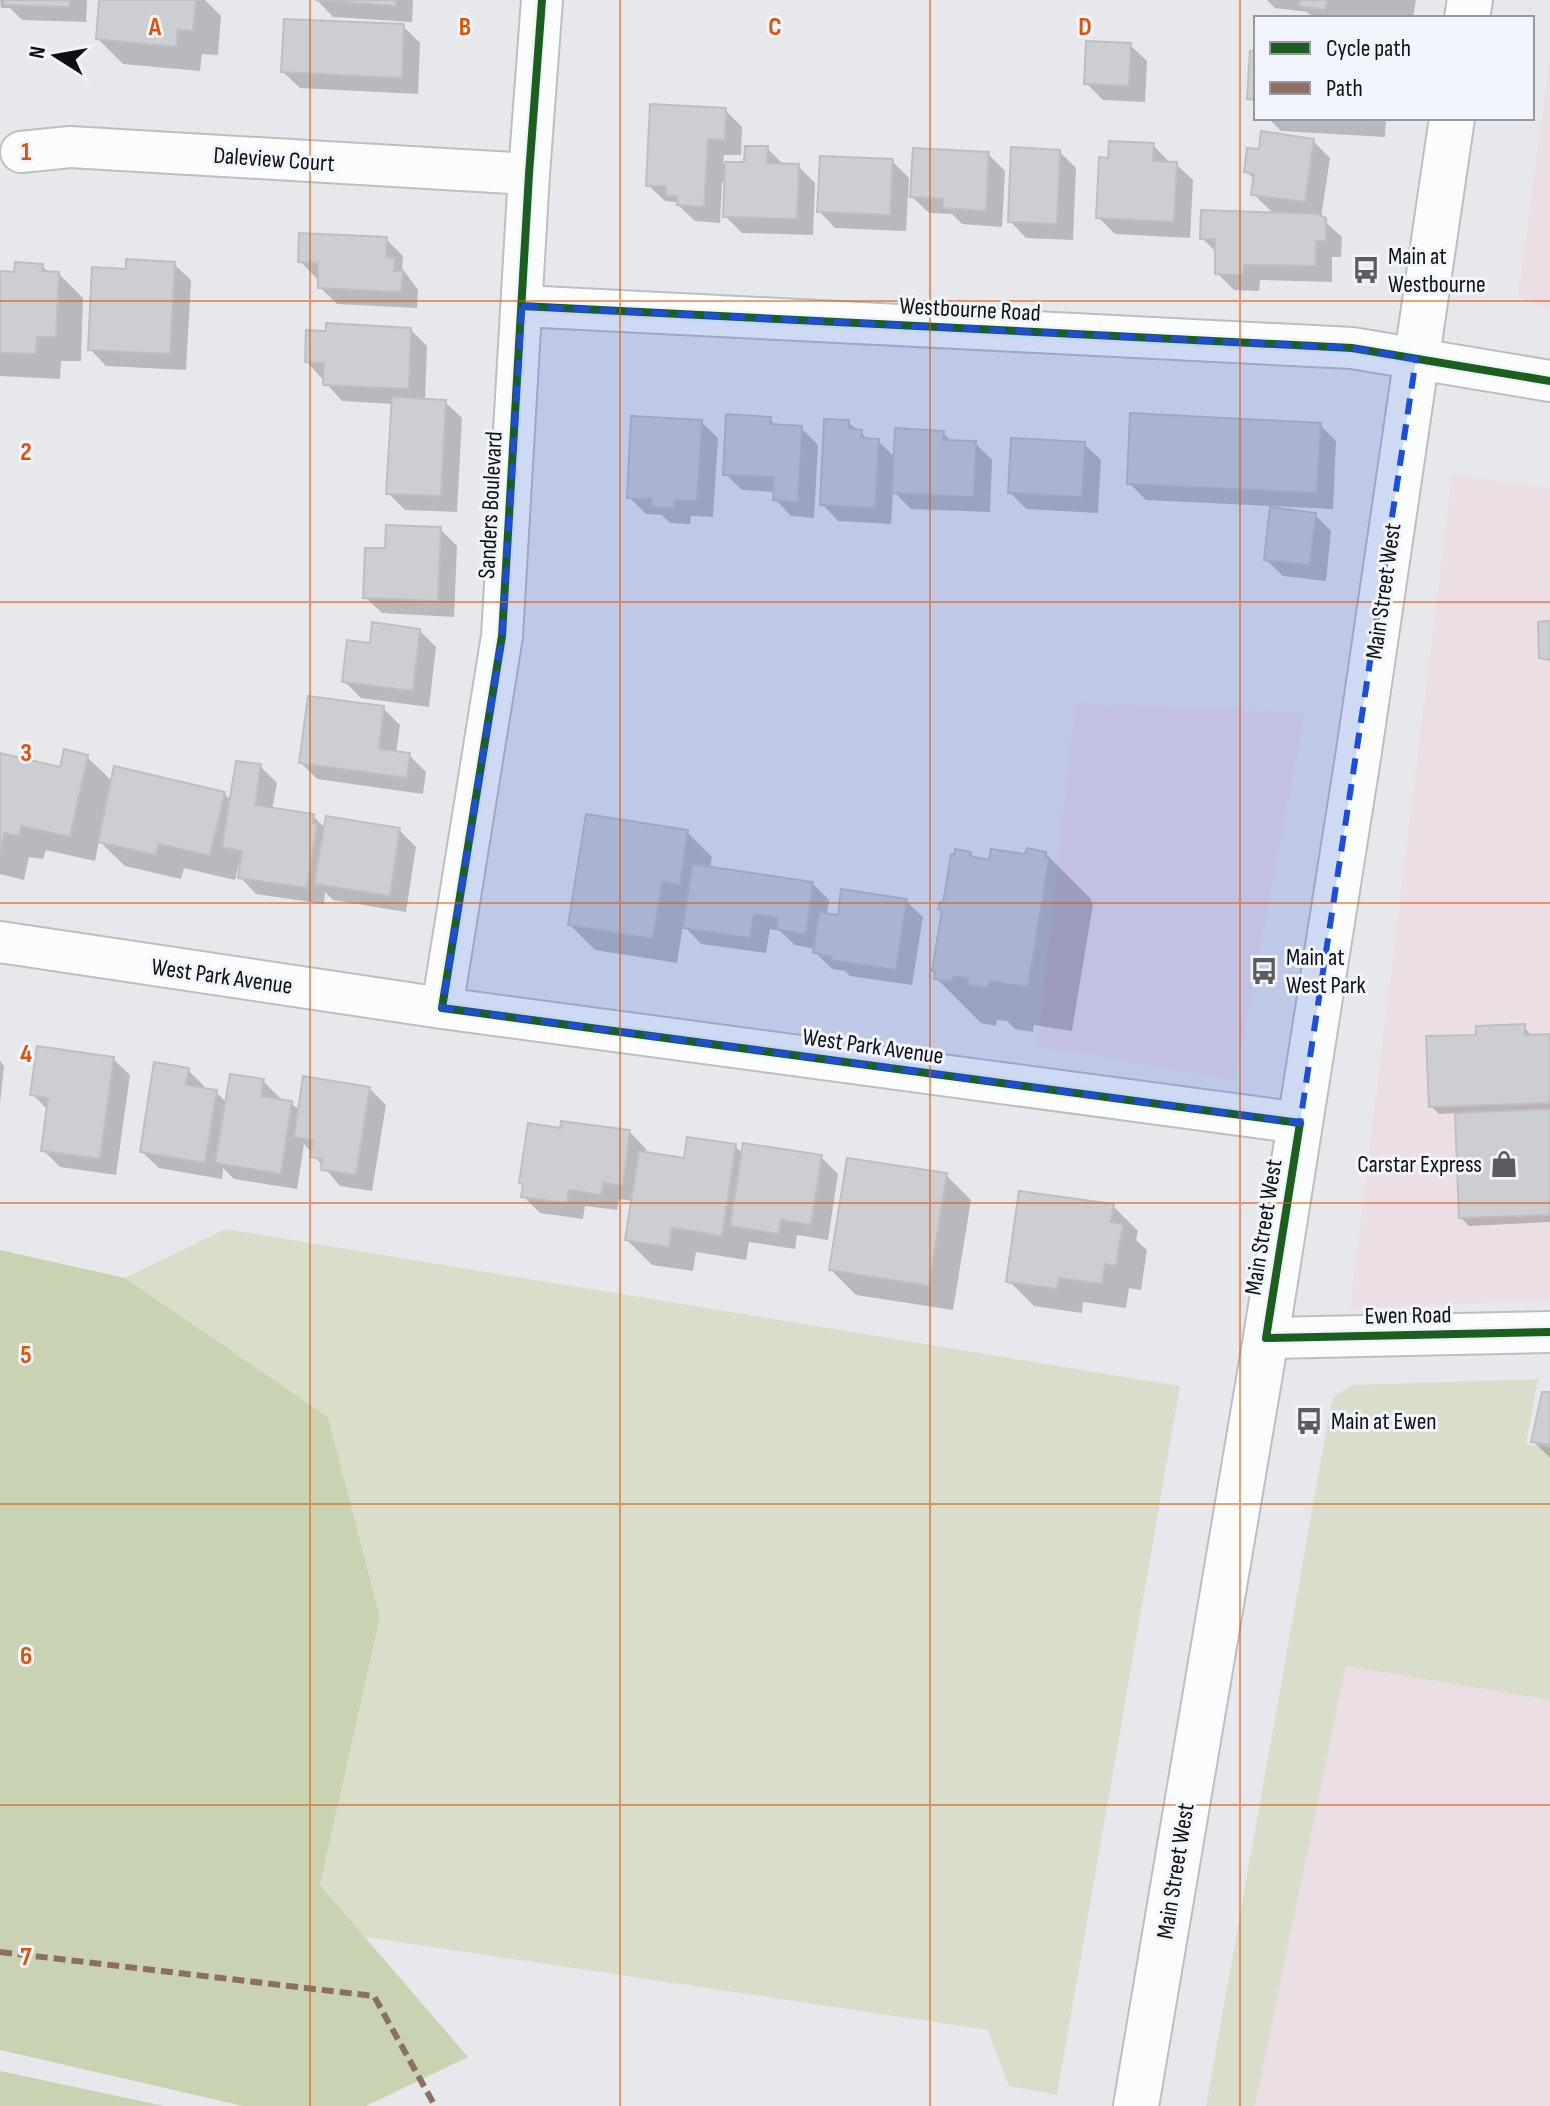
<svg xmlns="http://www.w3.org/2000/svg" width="1550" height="2106" viewBox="0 0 1550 2106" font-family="'Sofia Sans Condensed',sans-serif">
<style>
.commercial{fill:#ebdee4}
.green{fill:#d8dec9}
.forest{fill:#cad3b1}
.shadow{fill:#0003}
.building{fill:#cdced1;stroke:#bebfc2;stroke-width:2}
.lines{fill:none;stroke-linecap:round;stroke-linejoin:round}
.minor-casing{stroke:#bdbec2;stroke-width:44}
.secondary-casing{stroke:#bdbec2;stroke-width:48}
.minor{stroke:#fbfcfc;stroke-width:40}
.secondary{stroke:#fbfcfc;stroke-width:44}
.quiet{stroke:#8d6e63;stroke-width:6;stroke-dasharray:12 6;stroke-linecap:butt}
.cycleway-casing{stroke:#f1f4fc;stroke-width:13}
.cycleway{stroke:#1b5e20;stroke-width:8}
.marked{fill:#1d4ed8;fill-opacity:0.2;stroke:#1d4ed8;stroke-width:6;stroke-dasharray:16 10;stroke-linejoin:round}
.grid{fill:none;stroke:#dd550c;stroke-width:2;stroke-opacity:0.55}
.labels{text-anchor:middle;stroke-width:6;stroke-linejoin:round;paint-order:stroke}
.street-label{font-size:24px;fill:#0f1012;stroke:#f1f4fc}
.poi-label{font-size:24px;fill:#0f1012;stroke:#f1f4fc;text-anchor:start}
.grid-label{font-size:26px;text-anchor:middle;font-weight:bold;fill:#dd550c;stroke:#f1f4fc;stroke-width:6;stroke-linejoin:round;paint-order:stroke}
</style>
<rect width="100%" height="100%" fill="#e7e8ec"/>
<!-- commercial -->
<path class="commercial" d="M1550 58V311L1518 296Z
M1452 475 1550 489V1300L1350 1309Z
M1075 703 1305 713 1235 1080 1037 1046Z
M1346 1666 1550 1700V2106H1255Z"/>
<!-- green -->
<path class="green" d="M225 1229 1180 1386 1057 2095 1009 2086 988 2030 365 1937 320 1885 380 1617 328 1417 125 1278Z
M1538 1379 1526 1444 1550 1448V1700L1346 1666 1255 2106H1206L1331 1404 1335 1396 1353 1385Z"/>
<!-- forest -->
<path class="forest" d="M0 1250 125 1278 328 1417 380 1617 320 1885 468 2057 366 2106H243L0 2050Z
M0 2071 164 2106H0Z"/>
<!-- shadow -->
<path class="shadow" d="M0 0H87L86 22 22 20 10 8H1Z
M101 0H205L221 16 218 55 202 54 200 71 123 64 98 39Z
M317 0H413L412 22 333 17Z
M1267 0H1416L1413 18H1313L1307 12 1275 8Z
M403 26 420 43 418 94 300 88 283 72Z
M1130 45 1147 61 1145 102 1103 100 1086 83Z
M725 110 742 127 741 155H724L723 164H746L767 148 784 165 798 166 815 183 813 235 742 233 725 216 726 183 722 182 720 223 695 221 675 202 665 201 648 185Z
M1268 118H1386L1385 137 1281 131Z
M1313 141 1330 158 1321 218 1342 237 1341 257H1332V282L1260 280 1259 291 1234 290 1217 273V253L1202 238 1274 214 1253 194 1255 180 1246 171 1261 152Z
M1153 145 1170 163 1176 164 1193 180 1190 238 1115 234 1098 217 1110 160Z
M1060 152 1076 168 1073 240 1026 238 1010 221Z
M988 154 1005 171 1002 227 962 224 952 214 929 213 912 197Z
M892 161 909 178 906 231 835 228 819 211Z
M386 239 403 256 402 268 418 290 417 308 337 304 320 287V278H316L300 261Z
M174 264 191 280 186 370 106 366 90 349 128 271Z
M42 266 50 273H58L83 298 81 361H61L60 379 0 376V273L16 274Z
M411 330 427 346 425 401 445 402 462 418 457 512 405 510 388 493 393 404 342 401 307 362Z
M770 419 777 427 801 428 818 445 814 518 791 516 775 499V492L742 490 725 474Z
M701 422 718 438 713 517 691 516 690 524 670 523 662 515 646 514 629 497Z
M848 422 869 440 878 441 896 458 943 433 953 442 975 443 992 460 990 512 911 509 893 491 891 524 838 521 822 504Z
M1320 425 1336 441 1333 509 1146 500 1129 483Z
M1084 444 1101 460 1098 513 1026 509 1010 492Z
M1315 515 1331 531 1326 581 1283 576 1266 560Z
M440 529 457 546 454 617 382 613 365 597 387 550Z
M420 631 436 647 429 707 361 698 344 681 372 645Z
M383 708 400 725 396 754 409 755 426 772 423 794 317 779 301 763Z
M0 755 62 769 87 757 113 782 224 794 232 801 260 766 277 783 272 810 313 816 326 829 399 830 416 847 406 912 333 900 325 892 324 904 256 894 240 877 242 865 239 864 235 880 184 868 181 879 125 866 99 841 95 861 46 850 43 859 29 857 24 880 0 874Z
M687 832 712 857 710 868 812 883 829 900 827 915 840 917 906 901 923 917 912 985 850 976 845 971 832 969 815 952V949L795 945 780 931 770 929 766 953 701 944 683 925 677 963 595 950 570 925Z
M970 853 976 860 991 862 1045 853 1090 898 1093 905 1072 1031 1034 1025 1033 1032 1015 1029 1007 1021 997 1020 996 1026 981 1023 936 978 945 905Z
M1524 1026 1532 1037 1550 1036V1222L1469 1226 1461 1218 1457 1113 1439 1114 1431 1106 1478 1036Z
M113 1059 130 1075 116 1175 60 1167 43 1150 49 1111 32 1094Z
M0 1061 4 1066 0 1104Z
M188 1070 204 1086V1090L216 1092 227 1103 263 1081 280 1098 279 1101 291 1103 300 1111 369 1088 386 1105 372 1191 340 1186 304 1144 297 1189 234 1179 223 1168 222 1179 159 1168 142 1152Z
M562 1130 630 1132 646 1149V1154L685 1160 735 1146 743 1154 821 1157 838 1174 828 1240 797 1235 795 1249 749 1242 746 1260 696 1252 693 1271 652 1265 627 1240 633 1201 619 1199 617 1210 585 1206 583 1219 540 1213 523 1196 525 1186 521 1183Z
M946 1175 971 1200 953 1310 856 1295 831 1270Z
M1113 1206 1138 1231 1136 1240 1147 1250 1141 1290 1129 1288 1126 1308 1083 1302 1082 1313 1034 1306 1009 1281Z
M1550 1394V1458L1533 1441Z"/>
<!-- building -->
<path class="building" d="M4 0H70V7L3 5Z
M99 0H196L193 31 178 30 176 47 96 39Z
M315 0H396V6Z
M1300 0H1327L1325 10 1299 6Z
M284 19 404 24 402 78 281 72Z
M1086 41 1131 43 1129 86 1084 84Z
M1250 51H1256V100L1247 99Z
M650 104 726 108 725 140 708 139 704 207 677 205V196H666V186H646Z
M1317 118H1369V121Z
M1261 131 1314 139 1305 202 1251 195 1254 174 1244 172 1247 148 1259 149Z
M1109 141 1154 143 1153 161 1177 162 1174 222 1096 218 1099 157 1108 158Z
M745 146H768L767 163 799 164 797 219 723 217 725 162H744Z
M1011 147 1060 150 1057 224 1008 222Z
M913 148 989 152 986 211 943 208V199L910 197Z
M820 156 893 159 890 215 817 212Z
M1201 210 1318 214 1326 218V241H1316V266L1244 265 1243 275 1215 274V239H1200Z
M299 233 387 237 386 257 395 258 394 271H403L401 292 318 288V263L298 262Z
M126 259 175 262 170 354 88 350 92 267 126 269Z
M15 262 43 264 42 271 59 272 56 337H37L36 354 0 353V271L14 272Z
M326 323 411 328 409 389 323 385 324 363 305 362 306 330 326 331Z
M392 397 446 400 441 496 386 494Z
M1130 413 1321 423 1317 493 1127 484Z
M726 414 771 417 770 424 802 426 798 502 773 500 774 477 723 475Z
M631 416 702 420 697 501 675 500 674 508 651 507 652 499 627 498Z
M824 419 849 420V429L862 430 861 438 879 439 875 508 820 505Z
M895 428 944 431 943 440 976 441 974 497 892 493Z
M1011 438 1085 442 1082 497 1008 493Z
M1270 507 1316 513 1310 565 1264 560Z
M386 525 441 527 438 601 363 598 365 548H385Z
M1550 621V660L1539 658 1538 622Z
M372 622 420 629 413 691 342 682 347 640 370 643Z
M308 696 384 706 379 749 410 753 407 778 299 763Z
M64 749 88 755 70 837 21 826 19 836 4 833 0 852V753L60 767Z
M236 761 261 764 255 805 314 814 313 823 317 824 307 888 238 878 242 851 222 847Z
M114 766 225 792 210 856 159 844 156 855 98 842Z
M586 814 688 830 680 885 662 882 653 939 568 925Z
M326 816 400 828 390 896 314 884Z
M1027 848 1046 852 1045 858H1049L1028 987 990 981 988 988 968 985 969 979 953 976 952 982 934 979 935 972 932 971 942 910 938 909 940 902 943 903 951 854 954 855 955 849 971 852 970 856 989 860 991 849 1025 854Z
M692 864 813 882 806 934 776 929 778 917 754 914 750 938 683 928Z
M841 889 907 899 896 970 831 960 832 956 813 953 819 912 838 915Z
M1525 1024V1035L1550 1034V1103L1429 1107 1426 1036 1476 1035V1026Z
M37 1046 114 1057 100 1159 41 1151 48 1098 30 1095Z
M154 1062 189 1068 186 1085 217 1090 205 1163 140 1152Z
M230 1074 264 1079 261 1096 292 1101 281 1174 215 1163Z
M303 1076 370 1087 356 1175 321 1170 322 1159 310 1157 313 1140 294 1137Z
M1550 1109V1215L1459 1218 1455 1113Z
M561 1121 630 1130 623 1186 603 1183 601 1195 569 1190 567 1203 521 1197 523 1184 519 1183 528 1123 560 1128Z
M687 1137 736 1144 722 1236 672 1228 669 1247 625 1240 639 1151 684 1158Z
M743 1143 822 1155 811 1225 781 1220 779 1234 730 1226Z
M847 1158 947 1173 929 1286 829 1270Z
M1019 1191 1114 1204 1111 1222 1123 1224 1116 1266 1105 1264 1102 1284 1059 1278 1057 1289 1006 1282Z
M1542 1392H1550V1445L1531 1442Z"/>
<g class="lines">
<!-- minor casing -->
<g class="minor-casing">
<path id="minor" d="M21 152 70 147 529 174
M522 306 1352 348 1550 381
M0 942 442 1008 1300 1123
M442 1008 502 636 529 174 542 0
M1266 1338 1550 1332"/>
</g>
<!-- secondary casing -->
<g class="secondary-casing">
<path id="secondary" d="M1467 18 1470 0
M1136 2106 1266 1338 1359 751 1452 118"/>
</g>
<!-- minor -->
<use href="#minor" class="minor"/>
<!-- secondary -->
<use href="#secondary" class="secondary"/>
<!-- quiet -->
<path class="quiet" d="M0 1952 374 1996 435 2106"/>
<!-- cycleway casing -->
<g class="cycleway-casing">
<path id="cycleway" d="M542 0 529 174 502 636 442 1008 1300 1123 1266 1338 1550 1332
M522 306 1352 348 1550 381"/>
</g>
<!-- cycleway -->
<use href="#cycleway" class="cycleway"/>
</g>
<!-- marked area -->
<path class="marked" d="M522 306 1352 348 1416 359 1300 1123 442 1008 502 636Z"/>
<!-- grid -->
<path class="grid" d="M310 0V2106M620 0V2106M930 0V2106M1240 0V2106M0 301H1550M0 602H1550M0 903H1550M0 1203H1550M0 1504H1550M0 1805H1550"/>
<!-- icons -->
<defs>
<g id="bus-bare" transform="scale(2.16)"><path d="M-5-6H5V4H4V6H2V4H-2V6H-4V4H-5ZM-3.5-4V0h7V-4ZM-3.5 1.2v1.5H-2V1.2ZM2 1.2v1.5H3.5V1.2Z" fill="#5b5c5e" stroke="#f1f4fc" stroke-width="2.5" paint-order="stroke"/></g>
<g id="shop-bare" transform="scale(2.16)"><path d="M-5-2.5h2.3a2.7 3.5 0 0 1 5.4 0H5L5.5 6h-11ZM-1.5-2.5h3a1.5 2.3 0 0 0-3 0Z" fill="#5b5c5e" stroke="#f1f4fc" stroke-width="2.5" paint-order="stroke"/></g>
</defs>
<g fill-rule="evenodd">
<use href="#bus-bare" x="1366" y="270"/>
<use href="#bus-bare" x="1264" y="971"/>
<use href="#shop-bare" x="1504" y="1164"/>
<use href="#bus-bare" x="1309" y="1421"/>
</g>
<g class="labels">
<!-- street labels -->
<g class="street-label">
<text transform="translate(274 159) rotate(4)" y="8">Daleview Court</text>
<text transform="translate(970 309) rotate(3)" y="8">Westbourne Road</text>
<text transform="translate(490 505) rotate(-87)" y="8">Sanders Boulevard</text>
<text transform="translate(1383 591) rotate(-82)" y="8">Main Street West</text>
<text transform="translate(222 976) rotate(8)" y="8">West Park Avenue</text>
<text transform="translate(873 1046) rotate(8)" y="8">West Park Avenue</text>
<text transform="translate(1263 1227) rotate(-81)" y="8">Main Street West</text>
<text transform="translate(1408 1315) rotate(-1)" y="8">Ewen Road</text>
<text transform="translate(1175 1871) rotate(-81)" y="8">Main Street West</text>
</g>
<!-- poi labels -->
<g class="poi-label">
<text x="1388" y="264">Main at<tspan x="1388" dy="28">Westbourne</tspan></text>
<text x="1286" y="965">Main at<tspan x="1286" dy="28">West Park</tspan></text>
<text x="1482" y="1172" text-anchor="end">Carstar Express</text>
<text x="1331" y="1429">Main at Ewen</text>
</g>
</g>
<g class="grid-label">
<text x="155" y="35">A</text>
<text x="465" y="35">B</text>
<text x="775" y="35">C</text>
<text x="1085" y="35">D</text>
<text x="26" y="160">1</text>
<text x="26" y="460">2</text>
<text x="26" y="761">3</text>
<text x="26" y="1062">4</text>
<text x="26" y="1363">5</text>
<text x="26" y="1664">6</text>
<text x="26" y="1965">7</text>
</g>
<!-- legend -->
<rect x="1254" y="16" width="280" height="104" fill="#f1f4fc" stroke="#97999e" stroke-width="2"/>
<rect x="1270" y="42" width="40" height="12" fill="#1b5e20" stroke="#97999e" stroke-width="2"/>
<text x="1326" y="56" font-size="24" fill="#0f1012">Cycle path</text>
<rect x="1270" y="82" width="40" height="12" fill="#8d6e63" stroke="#97999e" stroke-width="2"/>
<text x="1326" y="96" font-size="24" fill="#0f1012">Path</text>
<!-- north arrow -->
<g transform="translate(56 56) rotate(281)" stroke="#f1f4fc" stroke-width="6" paint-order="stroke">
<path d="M0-6L14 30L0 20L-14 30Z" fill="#0f1012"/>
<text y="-12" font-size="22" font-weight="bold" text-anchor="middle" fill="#0f1012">N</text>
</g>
</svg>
